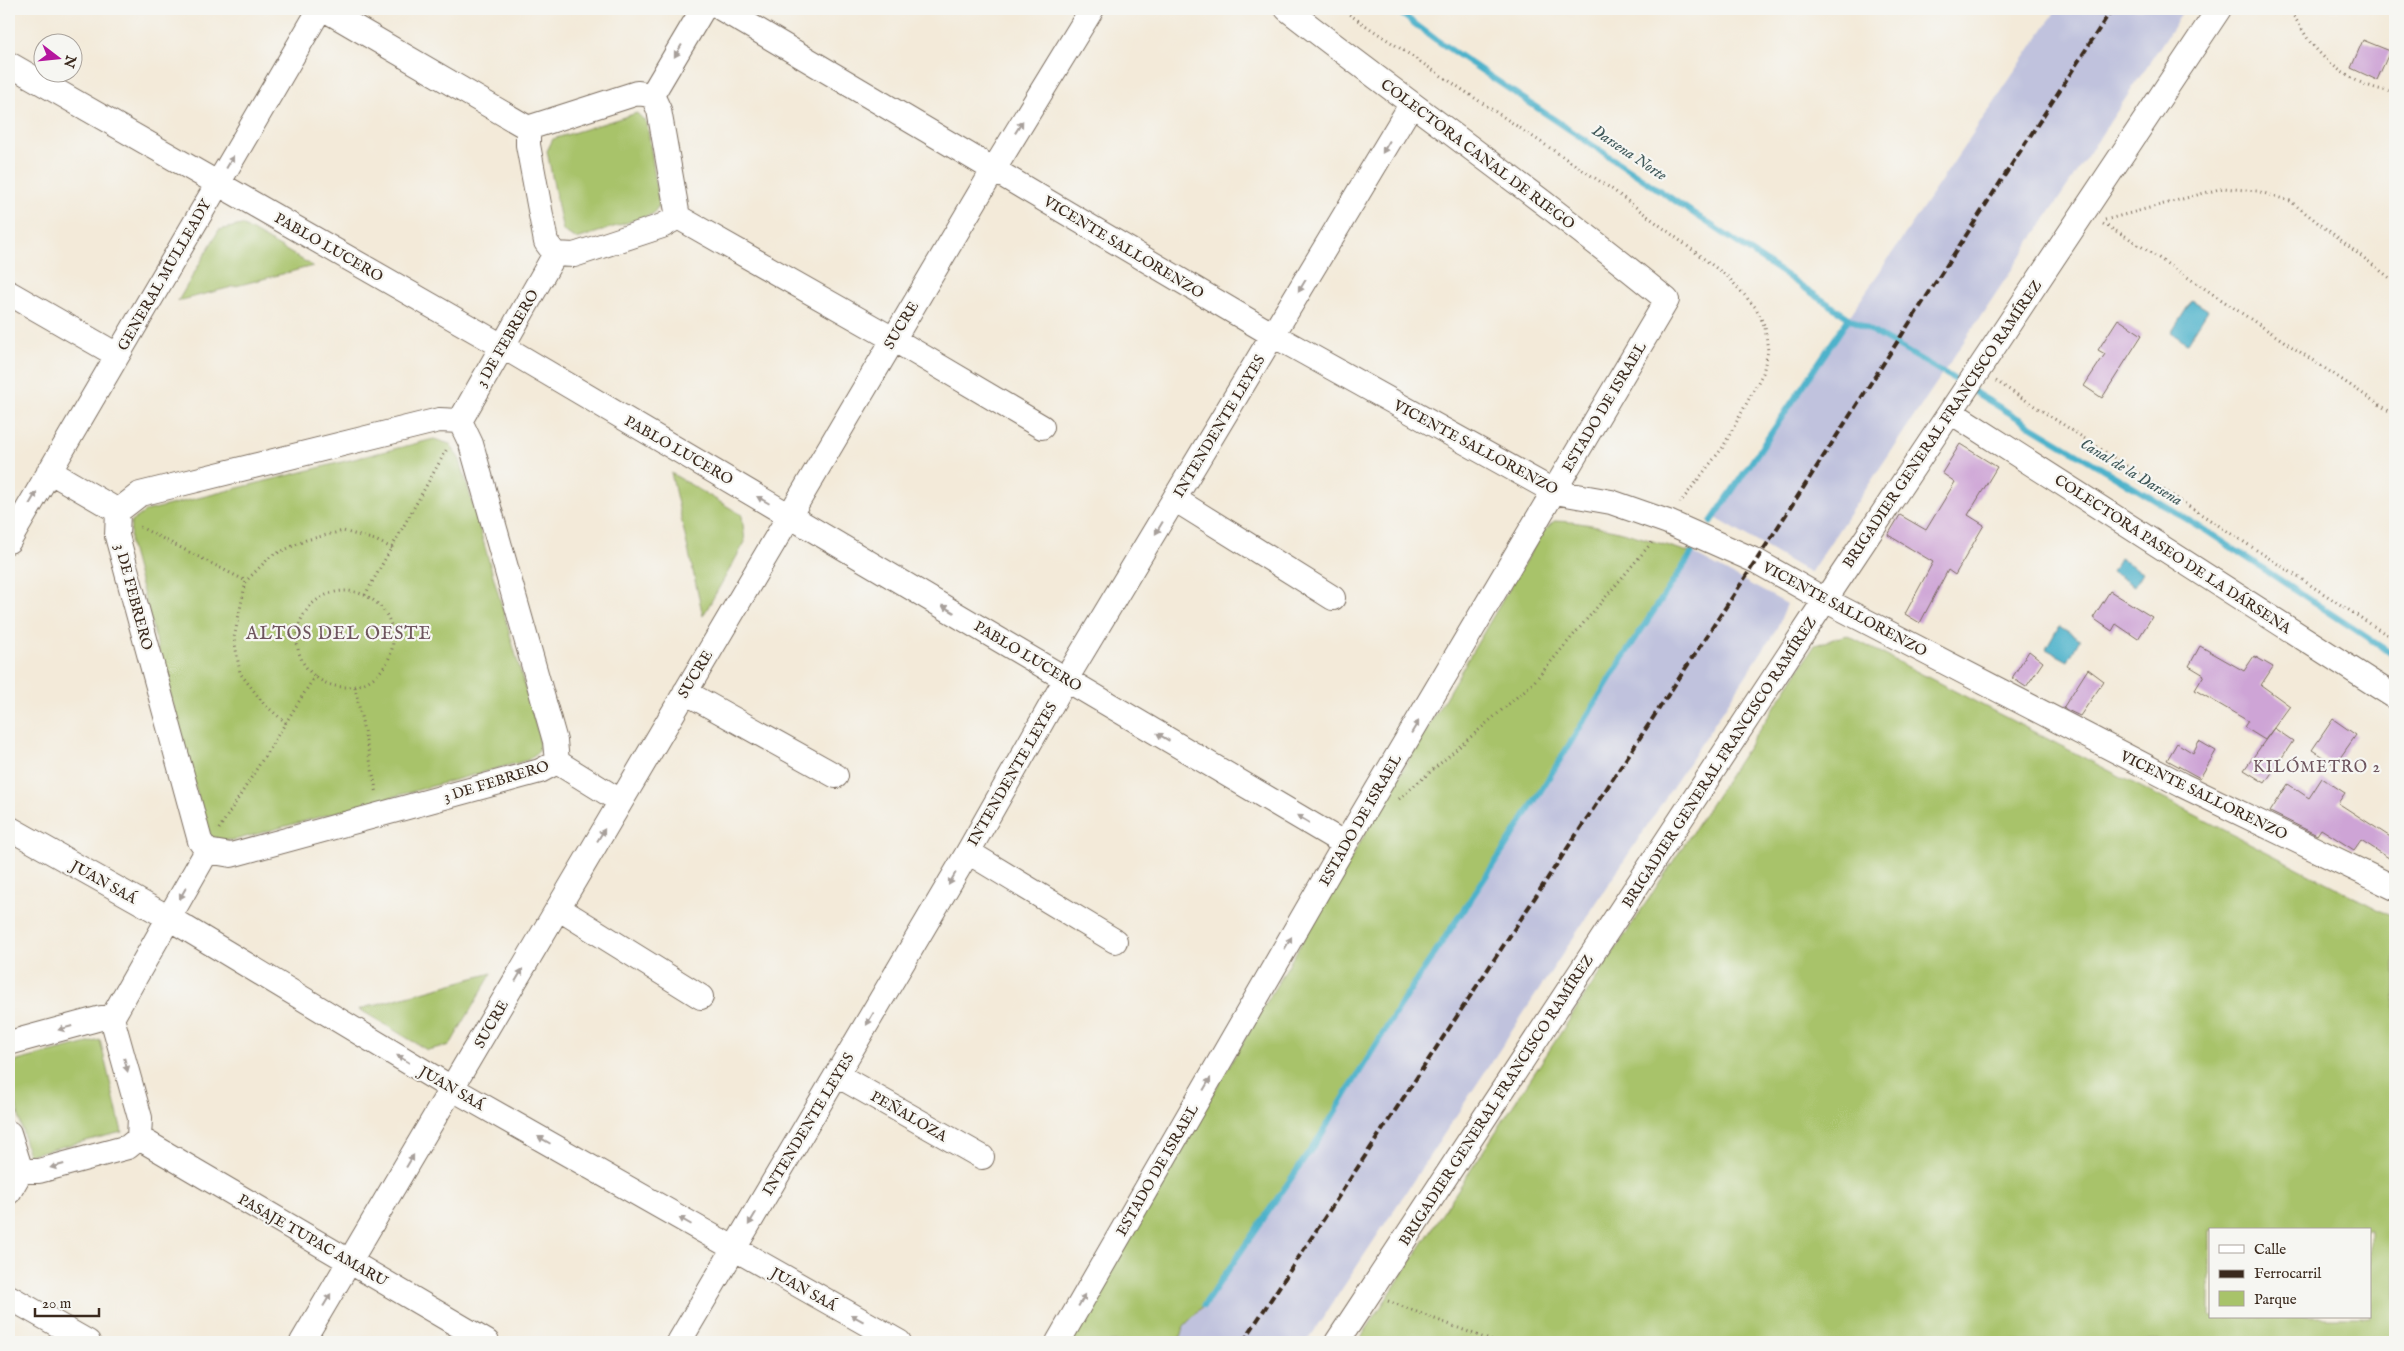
<svg xmlns="http://www.w3.org/2000/svg" width="2404" height="1351" viewBox="0 0 2404 1351" font-family="'IM FELL English',serif">
<style>
.industrial{fill:#c0c2dd}
.green{fill:#a8c36a;stroke:#727644;fill-rule:evenodd}
.water{fill:#4db2cb;stroke:#446e74}
.lines{fill:none;stroke-linecap:round;stroke-linejoin:round}
.stream{stroke:#4db2cb;stroke-width:6}
.building{fill:#cea4d6}
.minor-casing{stroke:#7b6d5f;stroke-width:26}
.path{stroke:#7b6d5f;stroke-width:3;stroke-dasharray:1 4;stroke-linecap:butt}
.minor{stroke:#fff;stroke-width:24}
.rail{stroke:#3b2a1e;stroke-width:4;stroke-dasharray:8 4;stroke-linecap:butt}
.oneway{fill:#a79f9a}
.labels{text-anchor:middle;stroke-width:4.5;stroke-linejoin:round;paint-order:stroke}
.street-label{font-size:15px;fill:#3b2a1e;stroke:#f6f6f2}
.water-label{font-size:16px;font-style:italic;fill:#415a5b;stroke:#f6f6f2}
.neighbourhood-label{font-size:16px;letter-spacing:1px;fill:#6e555e;stroke:#f6f6f2}
.quarter-label{font-size:18px;letter-spacing:1px;fill:#6e555e;stroke:#f6f6f2}
</style>
<rect width="100%" height="100%" fill="#f6f6f2"/>
<filter id="ink" filterUnits="userSpaceOnUse"><feTurbulence type="fractalNoise" baseFrequency=".02" numOctaves="2"/><feDisplacementMap in="SourceGraphic" scale="10" xChannelSelector="R" yChannelSelector="G"/><feConvolveMatrix kernelMatrix="1 2 1 2 8 2 1 2 1" color-interpolation-filters="sRGB"/></filter>
<filter id="wash" filterUnits="userSpaceOnUse"><feTurbulence type="fractalNoise" baseFrequency=".0096" numOctaves="4" result="noise"/><feDisplacementMap in="SourceGraphic" scale="20" xChannelSelector="R" yChannelSelector="G"/><feGaussianBlur stdDeviation="1.12" result="paint"/><feColorMatrix in="noise" values="0 0 0 0 0 0 0 0 0 0 0 0 0 0 0 0 0 1.4 0 .05"/><feComposite in="paint" operator="in"/></filter>
<g filter="url(#wash)">
<rect width="100%" height="100%" fill="#f3ead9"/>
<!-- industrial -->
<path class="industrial" d="M2057 9H2185L1810 573 1714 517Z
M1692 553 1787 604 1776 630 1307 1342H1178L1184 1326 1204 1305 1321 1135 1404 999 1514 834 1624 656Z"/>
<!-- green -->
<path class="green" d="M637 113 647 123 659 205 653 214 577 239 563 231 547 151 553 139Z
M242 225 313 266 178 301 219 230Z
M434 439 450 444 460 460 539 736V751L528 760 235 840H212L203 815 130 544 131 522 146 511Z
M671 473 742 515 745 542 703 616Z
M1554 521C1601 522 1647 540 1692 553L1624 656 1514 834 1404 999 1321 1135 1204 1305 1184 1326 1178 1342H1067L1542 533Z
M1846 635 2395 918V1342H1358L1815 645ZM2210 1230H2370V1317H2210Z
M492 973 450 1045 427 1050 359 1009Z
M100 1040 122 1132 28 1155 9 1074V1063Z"/>
<!-- water -->
<path class="water" d="M2192 300 2208 310 2187 343 2171 333Z
M2120 558 2142 572 2134 586 2112 572Z
M2059 626 2080 639 2068 661 2046 649Z"/>
<g class="lines">
<!-- stream -->
<path class="stream" d="M1395 9 1435 39 1849 318 1963 384
M1971 390 2208 532 2395 656
M1711 522 1849 318
M1204 1305 1321 1135 1404 999 1514 834 1624 656 1692 553"/>
</g>
<g id="blocks">
<!-- building -->
<path class="building" d="M2363 40 2390 51 2377 80 2351 68Z
M2118 319 2142 335 2102 398 2084 386 2105 354 2098 350Z
M1960 444 1997 467 1968 515 1984 525 1955 575 1948 570 1920 623 1905 614 1933 562 1888 535 1900 515 1926 530 1955 482 1942 473Z
M2110 591 2152 617 2138 639 2116 624 2112 631 2093 618Z
M2200 646 2244 671 2254 656 2273 667 2261 685 2290 706 2265 740 2244 727 2248 721 2195 690 2204 675 2189 666Z
M2029 651 2043 662 2026 687 2012 678Z
M2088 669 2104 681 2080 716 2063 708Z
M2333 719 2356 735 2335 765 2312 750Z
M2274 728 2293 741 2265 783 2244 770Z
M2199 741 2216 751 2200 778 2167 760 2177 743 2193 753Z
M2322 778 2345 793 2338 803 2395 840V862L2361 840 2354 850 2321 829 2317 835 2270 812 2288 784 2309 798Z"/>
</g>
</g>
<g filter="url(#ink)">
<use href="#blocks" fill-opacity="0" stroke="#7b6d5f" stroke-width="1"/>
<g class="lines">
<!-- minor casing -->
<g class="minor-casing">
<path id="minor" d="M324 9 528 128
M722 9 1273 335 1555 492 1611 502 1668 522 1756 561 1825 600 2182 785 2395 888
M9 64 502 346 1345 844
M637 93 652 95 659 110 678 217 662 226 574 255 555 254 546 242 528 145V128Z
M652 95 703 9
M678 217 893 339 1042 427
M9 293 117 355
M1951 412 2395 697
M439 420 460 421 471 444 555 741 557 762 540 771 231 855 207 851 200 841 117 536 118 511 140 494Z
M460 421 555 254
M49 471 118 511
M1176 500 1333 598
M9 541 320 9
M685 692 836 776
M557 762 620 801
M9 828 169 918 453 1089 899 1342
M968 852 1115 941
M558 908 701 997
M112 1018 207 851
M9 1043 101 1018H112
M837 1075 982 1157
M9 1133 21 1171
M139 1138 487 1342
M21 1171H39L128 1147 139 1138 140 1118 112 1018
M9 1192 21 1171
M9 1297 88 1342
M302 1342 994 169 1092 9
M679 1342 968 852 1066 679 1411 105
M1058 1342 1345 844 1667 300C1544 199 1413 107 1287 9
M1337 1342 1825 600 2219 9"/>
</g>
<!-- path -->
<path class="path" d="M1341 9 1613 190 1728 277 1756 308 1765 327 1768 351 1763 373 1723 447 1680 503
M2287 9C2300 21 2304 37 2316 49 2336 72 2365 89 2395 92
M2105 220 2223 188 2257 191 2290 201 2395 282
M2103 224 2127 237 2395 415
M1996 381 2395 640
M140 527 246 581
M297 639a48 48 0 1 1 96 0a48 48 0 1 1-96 0Z
M365 595 448 447
M355 687 377 794
M286 723 264 704 240 673 234 638 246 581 271 556 306 540 343 531 375 540 392 548
M1399 799 1533 683 1653 541
M219 829 315 676
M1388 1301 1495 1342"/>
<!-- minor -->
<use href="#minor" class="minor"/>
<!-- rail -->
<path class="rail" d="M1243 1342 1756 561 2112 9"/>
</g>
<!-- one-way arrows -->
<defs><path id="oneway-solid" d="M-6-.8H1V-3.2L6.5 0L1 3.2V.8H-6Z" transform="scale(1.25)"/></defs>
<g class="oneway">
<use href="#oneway-solid" transform="translate(678 51) rotate(121)"/>
<use href="#oneway-solid" transform="translate(1019 127) rotate(-58)"/>
<use href="#oneway-solid" transform="translate(1386 147) rotate(121)"/>
<use href="#oneway-solid" transform="translate(230 162) rotate(-60)"/>
<use href="#oneway-solid" transform="translate(1302 286) rotate(121)"/>
<use href="#oneway-solid" transform="translate(33 498) rotate(-60)"/>
<use href="#oneway-solid" transform="translate(763 500) rotate(-150)"/>
<use href="#oneway-solid" transform="translate(1159 528) rotate(121)"/>
<use href="#oneway-solid" transform="translate(948 609) rotate(-149)"/>
<use href="#oneway-solid" transform="translate(1415 727) rotate(-59)"/>
<use href="#oneway-solid" transform="translate(1163 737) rotate(-149)"/>
<use href="#oneway-solid" transform="translate(1303 819) rotate(-149)"/>
<use href="#oneway-solid" transform="translate(601 835) rotate(-59)"/>
<use href="#oneway-solid" transform="translate(952 879) rotate(120)"/>
<use href="#oneway-solid" transform="translate(183 893) rotate(119)"/>
<use href="#oneway-solid" transform="translate(1288 943) rotate(-60)"/>
<use href="#oneway-solid" transform="translate(519 975) rotate(-60)"/>
<use href="#oneway-solid" transform="translate(870 1019) rotate(120)"/>
<use href="#oneway-solid" transform="translate(65 1028) rotate(164)"/>
<use href="#oneway-solid" transform="translate(403 1059) rotate(-149)"/>
<use href="#oneway-solid" transform="translate(126 1065) rotate(76)"/>
<use href="#oneway-solid" transform="translate(1207 1084) rotate(-60)"/>
<use href="#oneway-solid" transform="translate(544 1140) rotate(-150)"/>
<use href="#oneway-solid" transform="translate(410 1161) rotate(-59)"/>
<use href="#oneway-solid" transform="translate(57 1166) rotate(165)"/>
<use href="#oneway-solid" transform="translate(752 1219) rotate(121)"/>
<use href="#oneway-solid" transform="translate(685 1221) rotate(-150)"/>
<use href="#oneway-solid" transform="translate(327 1300) rotate(-59)"/>
<use href="#oneway-solid" transform="translate(1082 1300) rotate(-60)"/>
<use href="#oneway-solid" transform="translate(857 1318) rotate(-151)"/>
</g>
</g>
<g class="labels">
<!-- street labels -->
<g class="street-label">
<text transform="translate(1478 154) rotate(37)" y="5">COLECTORA CANAL DE RIEGO</text>
<text transform="translate(329 247) rotate(30)" y="5">PABLO LUCERO</text>
<text transform="translate(1124 247) rotate(31)" y="5">VICENTE SALLORENZO</text>
<text transform="translate(164 275) rotate(-60)" y="5">GENERAL MULLEADY</text>
<text transform="translate(901 325) rotate(-59)" y="5">SUCRE</text>
<text transform="translate(507 338) rotate(-60)" y="5">3 DE FEBRERO</text>
<text transform="translate(1604 407) rotate(-59)" y="5">ESTADO DE ISRAEL</text>
<text transform="translate(1942 424) rotate(-56)" y="5">BRIGADIER GENERAL FRANCISCO RAMÍREZ</text>
<text transform="translate(1219 426) rotate(-59)" y="5">INTENDENTE LEYES</text>
<text transform="translate(1476 447) rotate(28)" y="5">VICENTE SALLORENZO</text>
<text transform="translate(679 450) rotate(30)" y="5">PABLO LUCERO</text>
<text transform="translate(2173 554) rotate(33)" y="5">COLECTORA PASEO DE LA DÁRSENA</text>
<text transform="translate(134 597) rotate(75)" y="5">3 DE FEBRERO</text>
<text transform="translate(1845 609) rotate(28)" y="5">VICENTE SALLORENZO</text>
<text transform="translate(1028 656) rotate(31)" y="5">PABLO LUCERO</text>
<text transform="translate(695 674) rotate(-59)" y="5">SUCRE</text>
<text transform="translate(1719 762) rotate(-57)" y="5">BRIGADIER GENERAL FRANCISCO RAMÍREZ</text>
<text transform="translate(1012 774) rotate(-60)" y="5">INTENDENTE LEYES</text>
<text transform="translate(496 781) rotate(-17)" y="5">3 DE FEBRERO</text>
<text transform="translate(2204 795) rotate(26)" y="5">VICENTE SALLORENZO</text>
<text transform="translate(1360 820) rotate(-60)" y="5">ESTADO DE ISRAEL</text>
<text transform="translate(104 882) rotate(29)" y="5">JUAN SAÁ</text>
<text transform="translate(491 1024) rotate(-60)" y="5">SUCRE</text>
<text transform="translate(452 1088) rotate(30)" y="5">JUAN SAÁ</text>
<text transform="translate(1496 1100) rotate(-57)" y="5">BRIGADIER GENERAL FRANCISCO RAMÍREZ</text>
<text transform="translate(909 1116) rotate(30)" y="5">PEÑALOZA</text>
<text transform="translate(808 1124) rotate(-59)" y="5">INTENDENTE LEYES</text>
<text transform="translate(1157 1170) rotate(-60)" y="5">ESTADO DE ISRAEL</text>
<text transform="translate(313 1240) rotate(30)" y="5">PASAJE TUPAC AMARU</text>
<text transform="translate(804 1289) rotate(29)" y="5">JUAN SAÁ</text>
</g>
<!-- water labels -->
<g class="water-label">
<text transform="translate(1630 152) rotate(34)" y="6">Darsena Norte</text>
<text transform="translate(2132 471) rotate(31)" y="6">Canal de la Darsena</text>
</g>
<!-- neighbourhood labels -->
<g class="neighbourhood-label">
<text x="2317" y="772">KILÓMETRO 2</text>
</g>
<!-- quarter labels -->
<g class="quarter-label">
<text x="339" y="639">ALTOS DEL OESTE</text>
</g>
</g>
<!-- margin -->
<rect width="2404" height="1351" fill="none" stroke="#f6f6f2" stroke-width="30"/>
<!-- legend -->
<rect x="2209" y="1228" width="162" height="90" fill="#f6f6f2" stroke="#aba49d"/>
<rect x="2219" y="1245" width="25" height="8" fill="#ffffff" stroke="#aba49d"/>
<text x="2254" y="1254" font-size="15" fill="#3b2a1e">Calle</text>
<rect x="2219" y="1270" width="25" height="8" fill="#3b2a1e" stroke="#aba49d"/>
<text x="2254" y="1278" font-size="15" fill="#3b2a1e">Ferrocarril</text>
<rect x="2219" y="1291" width="25" height="15" fill="#a8c36a" stroke="#aba49d"/>
<text x="2254" y="1304" font-size="15" fill="#3b2a1e">Parque</text>
<!-- north arrow -->
<g transform="translate(58 58) rotate(106)"><circle r="24" fill="#f6f6f2" stroke="#aba49d"/>
<path d="M0-4L9 19L0 12L-9 19Z" fill="#b5179e"/>
<text y="-8" font-size="14" font-weight="bold" text-anchor="middle" fill="#3b2a1e">N</text>
</g>
<!-- scale -->
<path d="M35 1308v8h64v-8" fill="none" stroke="#3b2a1e" stroke-width="2.5"/>
<text x="42" y="1308" font-size="15" fill="#3b2a1e" stroke="#f6f6f2" stroke-width="4" paint-order="stroke">20 m</text>
</svg>
